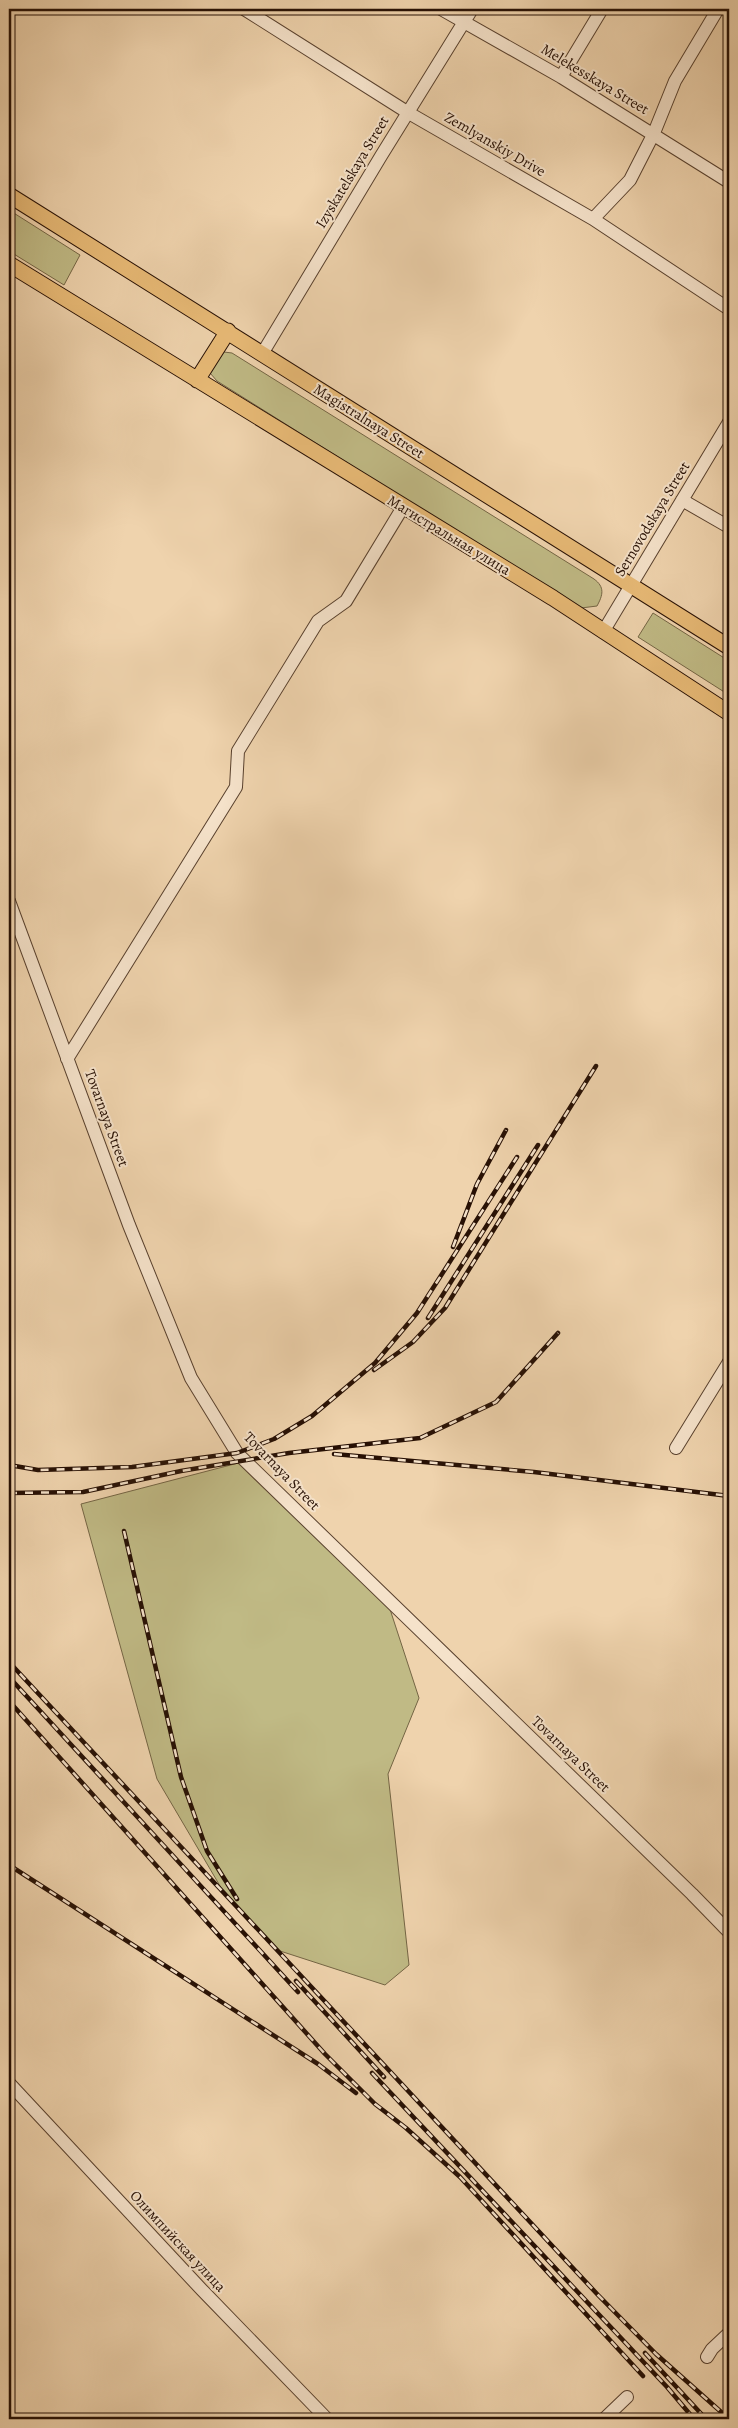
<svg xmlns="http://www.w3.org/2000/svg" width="738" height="2428" viewBox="0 0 738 2428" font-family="Alegreya,serif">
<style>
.green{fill:#c0ba85;stroke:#746544}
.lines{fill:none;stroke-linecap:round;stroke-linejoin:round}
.minor-casing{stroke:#59412e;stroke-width:14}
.major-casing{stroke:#271004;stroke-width:17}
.minor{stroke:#f5e2ca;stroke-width:12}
.major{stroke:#e8ba76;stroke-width:15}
.rail-casing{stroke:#271004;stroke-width:4.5}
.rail{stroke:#f5e2ca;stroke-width:2.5;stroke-dasharray:8;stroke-linecap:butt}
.labels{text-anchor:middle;stroke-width:4;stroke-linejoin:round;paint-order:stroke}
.street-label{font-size:15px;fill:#271004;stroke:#f5e2ca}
</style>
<rect width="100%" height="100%" fill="#efd3ad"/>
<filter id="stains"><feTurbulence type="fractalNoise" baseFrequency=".004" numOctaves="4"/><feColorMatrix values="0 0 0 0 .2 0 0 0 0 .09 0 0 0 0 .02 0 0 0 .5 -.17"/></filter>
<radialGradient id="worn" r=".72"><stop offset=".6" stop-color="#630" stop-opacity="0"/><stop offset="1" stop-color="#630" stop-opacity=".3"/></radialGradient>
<!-- green -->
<path class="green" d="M9 210 80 255 64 285 9 251Z
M224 352 232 353 594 579C605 587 603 595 597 606L581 608 574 605 217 381 210 373 216 357Z
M653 613 729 661V695L638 637Z
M246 1461 386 1597 419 1698 388 1774 409 1965 385 1985 277 1950 223 1891 157 1779 81 1504Z"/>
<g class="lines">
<!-- minor casing -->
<g class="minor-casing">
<path id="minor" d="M244 9 407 112 593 219 729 309
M441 9 561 77 729 182
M561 77 602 9
M593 219 630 180 654 133 675 81 718 9
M262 354 381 156 472 9
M682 500 729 527
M603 632 729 422
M9 901 129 1225 191 1378 237 1453 692 1894 729 1932
M67 1059 236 787 238 751 318 621 346 601 403 507
M676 1448 729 1362
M9 2083 202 2290 327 2419
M707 2357 712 2349 729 2333
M604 2419 627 2397"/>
</g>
<!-- major casing -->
<g class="major-casing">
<path id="major" d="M9 195 729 647
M9 264 553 598 729 713
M197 380 228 331"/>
</g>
<!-- minor -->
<use href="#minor" class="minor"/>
<!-- major -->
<use href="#major" class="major"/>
<!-- rail casing -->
<g class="rail-casing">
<path id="rail" d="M453 1247 477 1184 506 1130
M428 1318 538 1145
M374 1370 413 1342 445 1308 596 1066
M334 1454 534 1472 729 1496
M9 1465 38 1470 132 1467 237 1453 274 1439 312 1416 375 1363 417 1313 517 1157
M9 1493 83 1492 181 1471 289 1453 420 1438 496 1402 558 1333
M124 1531 181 1777 207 1851 237 1899
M9 1662 598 2295 656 2354 729 2419
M9 1677 298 1992
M9 1701 325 2054 375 2104 406 2128 460 2177 643 2376
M9 1865 318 2064 356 2093
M296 1981 384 2077
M372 2073 667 2387 694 2419
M645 2353 706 2419"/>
</g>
<!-- rail -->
<use href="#rail" class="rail"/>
</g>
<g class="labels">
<!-- street labels -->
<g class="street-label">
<text transform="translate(595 79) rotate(31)" y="5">Melekesskaya Street</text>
<text transform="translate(495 144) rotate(30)" y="5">Zemlyanskiy Drive</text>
<text transform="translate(352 172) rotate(-59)" y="5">Izyskatelskaya Street</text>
<text transform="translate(369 421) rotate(32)" y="5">Magistralnaya Street</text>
<text transform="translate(652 519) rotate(-59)" y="5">Sernovodskaya Street</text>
<text transform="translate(449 535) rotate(31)" y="5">Магистральная улица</text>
<text transform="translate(107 1118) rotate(70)" y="5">Tovarnaya Street</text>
<text transform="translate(282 1471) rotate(46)" y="5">Tovarnaya Street</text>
<text transform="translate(571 1754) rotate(44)" y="5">Tovarnaya Street</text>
<text transform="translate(178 2241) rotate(47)" y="5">Олимпийская улица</text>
</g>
</g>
<!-- margin -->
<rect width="738" height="2428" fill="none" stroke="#efd3ad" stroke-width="30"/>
<rect x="10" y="10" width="718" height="2408" fill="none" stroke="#271004" stroke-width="2.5"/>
<rect x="15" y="15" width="708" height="2398" fill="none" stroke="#271004"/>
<rect width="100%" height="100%" filter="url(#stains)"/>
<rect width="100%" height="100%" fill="url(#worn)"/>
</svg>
